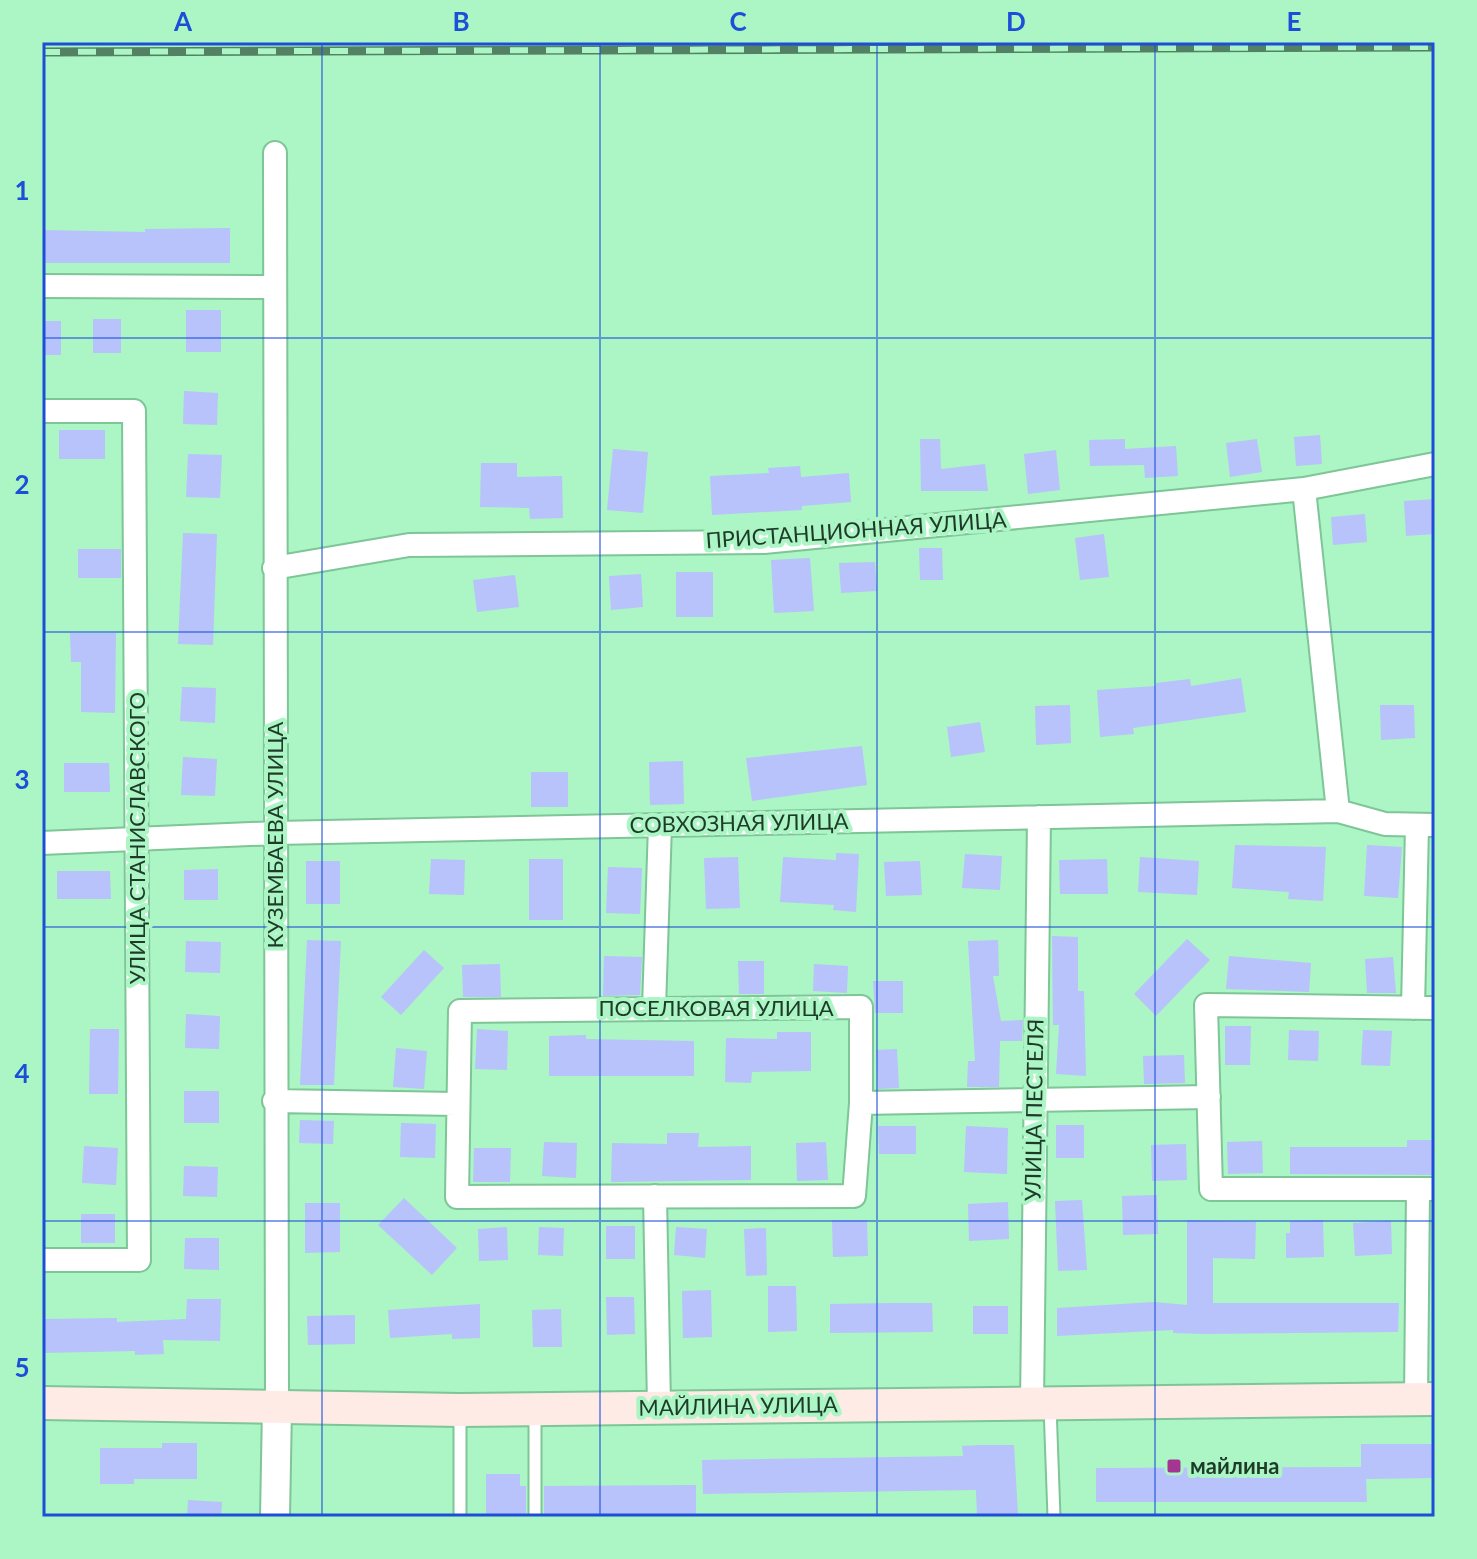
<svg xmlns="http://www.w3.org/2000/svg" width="1477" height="1559" viewBox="0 0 1477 1559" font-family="Lato,sans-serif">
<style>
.building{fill:#b7c3fa}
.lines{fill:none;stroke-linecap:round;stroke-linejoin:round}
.service-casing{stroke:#7ec597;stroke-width:15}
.minor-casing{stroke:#7ec597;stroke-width:26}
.tertiary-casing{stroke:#7ec597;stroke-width:32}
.secondary-casing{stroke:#7ec597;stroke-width:36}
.service{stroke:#fff;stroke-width:11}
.minor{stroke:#fff;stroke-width:22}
.tertiary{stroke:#fff;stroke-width:28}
.secondary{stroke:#feebe6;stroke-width:32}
.rail-casing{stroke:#538164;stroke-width:9}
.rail{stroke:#acf5c5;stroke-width:6;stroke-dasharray:18;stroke-linecap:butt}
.grid{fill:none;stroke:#1d4ed8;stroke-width:2;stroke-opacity:0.55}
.poi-dot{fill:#a43592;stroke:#acf5c5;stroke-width:3}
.labels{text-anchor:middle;stroke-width:8;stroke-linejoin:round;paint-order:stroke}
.street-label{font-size:22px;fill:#1e3b29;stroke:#acf5c5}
.poi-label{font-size:22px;font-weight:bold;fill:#1e3b29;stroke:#acf5c5;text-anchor:start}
.neatline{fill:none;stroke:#1d4ed8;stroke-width:3}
.grid-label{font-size:26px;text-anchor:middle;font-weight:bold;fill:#1d4ed8}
</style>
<rect width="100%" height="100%" fill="#acf5c5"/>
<!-- building -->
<path class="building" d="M230 228V263H42V230L145 232V229Z
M186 310H221V352H186Z
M93 319H121V353H93Z
M42 321H61V355H42Z
M184 391 218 393 217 425 183 424Z
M59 430H105V459H59Z
M1320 435 1322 464 1296 466 1294 437Z
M920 439H940L941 469 985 464 988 491H921Z
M1125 439V449L1176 446 1178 476 1145 478 1144 465 1090 466 1089 440Z
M1257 439 1262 472 1230 477 1226 443Z
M613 449 648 452 643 513 607 510Z
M1056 450 1060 490 1028 494 1024 454Z
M188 454 222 455 220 498 186 497Z
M481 463H517V477L562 476 563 518 530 519 529 508 480 507Z
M800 466 801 477 849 473 851 502 802 506V510L712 515 710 476 769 473 768 468Z
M1435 499V534L1406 536 1404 501Z
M1365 514 1367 542 1333 545 1331 517Z
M183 533 217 534 213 645 178 644Z
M1104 534 1109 577 1080 580 1075 538Z
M919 548H942L943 580H920Z
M78 549H121V578H78Z
M810 558 814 611 774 613 771 560Z
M875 562 877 591 841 593 839 563Z
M676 572H713V617H676Z
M641 574 643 607 611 610 609 576Z
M515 575 519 607 477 612 473 580Z
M70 633H116L115 713 81 712V662H71Z
M1241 678 1246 712 1133 728 1134 734 1100 737 1097 690 1156 686V683L1190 679 1191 686Z
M182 687 216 688 215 723 180 721Z
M1070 705 1071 743 1036 745 1035 706Z
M1380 705H1414L1415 738 1381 740Z
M980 722 985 752 951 757 947 727Z
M862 746 867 785 752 801 746 758Z
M183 757 217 759 215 796 181 795Z
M683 761 684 804 650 805 649 762Z
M64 763H109L110 792H64Z
M531 772H568V807H531Z
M1235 845 1326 847 1323 901 1288 899 1289 892 1232 888Z
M1367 845 1402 847 1398 898 1364 896Z
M836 853 859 854 856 912 833 910 834 905 780 902 783 857 836 860Z
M965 854 1002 856 1000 890 962 888Z
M738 857 740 908 706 909 704 858Z
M1140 857 1199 861 1197 895 1138 892Z
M431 859 465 860 464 895 429 894Z
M529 859H563V920H529Z
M1107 859 1108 894H1060L1059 860Z
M306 861H340V904H306Z
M920 861 922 895 886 896 884 862Z
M608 867 642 868 640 914 606 913Z
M218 869V900H184V870Z
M57 871H110L111 899H57Z
M1052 936 1078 937V991H1084L1086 1076 1056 1074 1059 1025H1053Z
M1187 939 1210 960 1156 1016 1134 994Z
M307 940 341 941 334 1085H300Z
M998 940 999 976H993L1001 1021 1023 1020 1022 1041H1000L999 1087H967L968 1061H975L968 941Z
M186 941 221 942 220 973 185 972Z
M424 950 444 968 401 1015 381 997Z
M604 956 642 957 640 995 603 996Z
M1229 956 1311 963 1309 992 1226 989Z
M1393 957 1396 993H1367L1365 959Z
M738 961H764V994H739Z
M500 964 501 997H463L462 965Z
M814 964 848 966 847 993 813 991Z
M873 981H903V1013H875Z
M186 1014 220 1016 219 1049 185 1048Z
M1225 1026H1251L1250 1065H1225Z
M90 1029H119L118 1094H89Z
M477 1029 508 1031 507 1070 475 1069Z
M1289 1030 1319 1031 1318 1061 1288 1060Z
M1363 1030 1392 1031 1390 1066 1361 1065Z
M777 1032H811V1071L752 1072 751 1083 725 1082 726 1038 777 1039Z
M586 1035V1039L694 1041V1076H549V1036Z
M396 1048 427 1051 424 1089 393 1087Z
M897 1049 899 1088 878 1089 876 1050Z
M1184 1055 1185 1083 1144 1084 1143 1056Z
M184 1091H219V1123H184Z
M300 1120 334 1121 333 1144 299 1143Z
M401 1123 436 1124 435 1158 400 1157Z
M1056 1125H1084V1158H1056Z
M878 1126H916V1154H879Z
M966 1126 1008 1128 1007 1174 964 1172Z
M667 1133H699L698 1147 751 1146V1180L611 1182 612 1143 667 1144Z
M1407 1140H1435V1175L1290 1174V1147H1407Z
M1262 1141 1263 1173 1228 1174 1227 1142Z
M544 1142 577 1143 576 1178 542 1176Z
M826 1142 828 1180 797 1181 796 1143Z
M1186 1144 1187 1180 1152 1181 1151 1145Z
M84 1146 118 1148 116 1185 82 1183Z
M474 1148H511L510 1182H473Z
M184 1166 218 1167 217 1197 183 1196Z
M1157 1195 1158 1234 1123 1235 1122 1196Z
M404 1198 457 1248 432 1275 378 1225Z
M1082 1200 1087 1270 1058 1271 1055 1201Z
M1008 1202 1009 1239 969 1241 968 1204Z
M305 1203H340V1252L305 1253Z
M81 1214H115V1243H81Z
M832 1220H867L868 1256 833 1257Z
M1187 1220 1256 1222 1255 1259 1213 1258V1303H1399L1398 1332 1203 1334 1173 1333V1330L1057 1336V1308L1154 1302 1187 1305Z
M1323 1220 1324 1257 1286 1258V1233H1290V1221Z
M1391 1221 1392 1254 1355 1256 1353 1223Z
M606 1226H635V1259H606Z
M507 1227 508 1260 479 1261 478 1229Z
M539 1227 564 1228 563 1256 538 1255Z
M676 1227 707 1229 705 1258 674 1255Z
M766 1228 767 1275 746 1276 744 1229Z
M185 1238H219V1270L184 1269Z
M768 1286H796L797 1331 768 1332Z
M711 1290 712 1337 683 1338 682 1291Z
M606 1297H634L635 1334 607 1335Z
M187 1299H221L220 1341 163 1340 164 1354 135 1355V1351L43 1353 44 1319 117 1318V1322L186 1319Z
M891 1303H932L933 1332 830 1333V1304Z
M480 1304V1338L452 1339V1334L390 1338 388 1310Z
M973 1306H1008V1334H973Z
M561 1309 562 1347H533L532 1310Z
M355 1315V1344L308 1345 307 1316Z
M162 1443H197V1479H134V1484H100V1448H162Z
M1361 1444H1435V1478L1366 1479 1367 1502H1096V1468L1361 1467Z
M980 1445H1014L1018 1514 977 1517 976 1490 703 1494 702 1460 963 1456 962 1446Z
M486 1474H520V1486H526V1517H486Z
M696 1485V1517H544V1486Z
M188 1500 222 1502 221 1517H187Z"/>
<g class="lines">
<!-- service casing -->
<g class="service-casing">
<path id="service" d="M1050 1406 1054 1517
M460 1517V1414
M535 1517V1414"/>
</g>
<!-- minor casing -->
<g class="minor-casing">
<path id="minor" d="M275 153 277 1407
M42 286 275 287
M42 411H134L139 1260H42
M1304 489 1338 811
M274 568 409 545 764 542 1304 489 1435 464
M42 843 276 833 1338 811 1385 824 1435 825
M861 1007V1103L854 1196 457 1197 460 1011Z
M654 1008 660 825
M1413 1008 1417 826
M1435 1008 1206 1005 1211 1189H1435
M274 1101 457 1104
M861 1103 1209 1097
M655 1196 659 1406
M1416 1400 1418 1189
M1032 1404 1039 817"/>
</g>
<!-- tertiary casing -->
<g class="tertiary-casing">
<path id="tertiary" d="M275 1517 277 1407"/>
</g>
<!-- secondary casing -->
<g class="secondary-casing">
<path id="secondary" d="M42 1403 460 1410 1435 1399"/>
</g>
<!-- service -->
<use href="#service" class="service"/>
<!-- minor -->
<use href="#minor" class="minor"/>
<!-- tertiary -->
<use href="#tertiary" class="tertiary"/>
<!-- secondary -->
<use href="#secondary" class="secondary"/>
<!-- rail casing -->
<g class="rail-casing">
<path id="rail" d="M42 52 1435 47"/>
</g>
<!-- rail -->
<use href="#rail" class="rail"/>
</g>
<!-- grid -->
<path class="grid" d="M322 42V1517M600 42V1517M877 42V1517M1155 42V1517M42 338H1435M42 632H1435M42 927H1435M42 1221H1435"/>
<!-- markers -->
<rect class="poi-dot" x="1166" y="1458" width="16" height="16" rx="4"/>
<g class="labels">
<!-- street labels -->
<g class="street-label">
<text transform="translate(856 530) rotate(-4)" y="8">ПРИСТАНЦИОННАЯ УЛИЦА</text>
<text transform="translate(739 823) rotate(-1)" y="8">СОВХОЗНАЯ УЛИЦА</text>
<text transform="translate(275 835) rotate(-90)" y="8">КУЗЕМБАЕВА УЛИЦА</text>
<text transform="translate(137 838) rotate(-90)" y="8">УЛИЦА СТАНИСЛАВСКОГО</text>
<text x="716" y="1016">ПОСЕЛКОВАЯ УЛИЦА</text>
<text transform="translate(1034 1110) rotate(-89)" y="8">УЛИЦА ПЕСТЕЛЯ</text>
<text transform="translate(738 1406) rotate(-1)" y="8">МАЙЛИНА УЛИЦА</text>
</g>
<!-- poi labels -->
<g class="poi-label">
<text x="1190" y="1474">майлина</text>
</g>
</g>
<!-- border -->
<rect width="1477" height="1559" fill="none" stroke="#acf5c5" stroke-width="88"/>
<rect x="44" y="44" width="1389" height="1471" class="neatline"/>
<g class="grid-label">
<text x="183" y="31">A</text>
<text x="461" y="31">B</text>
<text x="738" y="31">C</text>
<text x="1016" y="31">D</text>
<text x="1294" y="31">E</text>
<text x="22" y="200">1</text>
<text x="22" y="494">2</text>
<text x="22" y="789">3</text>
<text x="22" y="1083">4</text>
<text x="22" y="1377">5</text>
</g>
</svg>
